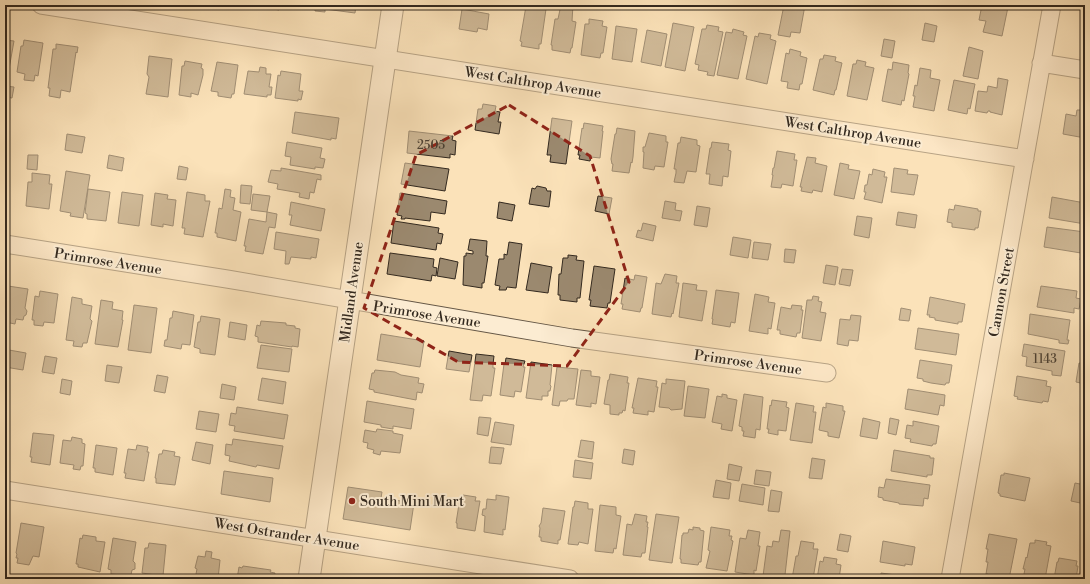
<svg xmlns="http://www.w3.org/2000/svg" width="1090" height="584" viewBox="0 0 1090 584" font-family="'Libre Bodoni',serif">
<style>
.building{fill:#9b896f;stroke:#33291f}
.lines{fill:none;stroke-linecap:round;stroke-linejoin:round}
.minor-casing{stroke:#655746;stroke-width:19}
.tertiary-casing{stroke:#655746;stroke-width:23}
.minor{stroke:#fcecd2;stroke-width:17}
.tertiary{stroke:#fcecd2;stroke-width:21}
.marked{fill:none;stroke:#8f2418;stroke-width:3;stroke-dasharray:8 5;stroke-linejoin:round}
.poi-dot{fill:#8f2418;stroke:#fcecd2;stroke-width:1.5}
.labels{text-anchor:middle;stroke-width:4;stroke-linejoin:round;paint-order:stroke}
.number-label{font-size:12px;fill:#4d4133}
.street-label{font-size:14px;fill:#33291f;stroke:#fcecd2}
.poi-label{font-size:14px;fill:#33291f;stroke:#fcecd2;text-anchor:start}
</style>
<rect width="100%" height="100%" fill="#fbe2b9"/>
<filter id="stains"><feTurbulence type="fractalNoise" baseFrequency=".005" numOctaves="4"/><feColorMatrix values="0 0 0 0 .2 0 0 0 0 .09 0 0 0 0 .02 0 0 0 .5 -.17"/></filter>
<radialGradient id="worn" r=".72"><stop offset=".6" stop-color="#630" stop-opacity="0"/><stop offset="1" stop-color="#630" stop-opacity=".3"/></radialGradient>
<!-- building -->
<path class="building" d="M257 5H280L279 10 257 6Z
M313 5H356L355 13 325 9V12L315 11V8L313 7Z
M440 5H462V8Z
M528 5H545V9H546L541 44H539V49L521 46 522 42 520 41 526 6H528Z
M561 5H573L572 21 576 22 572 48H571L570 53 552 50V45H551L555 19H558Z
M784 5H805L800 33 791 32 790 37 778 35Z
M982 5H997L1008 7 1002 36 983 32 986 21 979 20Z
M462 9 489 14 487 30 478 28 477 32 459 29Z
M589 19 603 21 602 26 607 27 603 53H601L600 58 581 55 585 24H589Z
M673 23 694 27 685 71 665 67Z
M925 23 937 26 934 42 922 40Z
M707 25 719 27 718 31 723 32 714 76 707 75 708 72 698 70 699 65 695 64 702 29H706Z
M616 26 637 29 632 62 612 59Z
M733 29 744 32 743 35 747 36 738 79 717 75 726 32 732 33Z
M647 30 667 34 661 66 641 62Z
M759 33 771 35 770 39 776 41 767 84 746 79 755 36 758 37Z
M884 39 895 41 892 58 881 56Z
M5 40 14 41 9 69 5 68Z
M24 40 43 43 38 76 35 75 34 81 24 80 25 74 17 72 21 46H23Z
M56 44 78 47 77 53 76 52 70 92 61 90 60 98 49 96 50 88H48L53 49H56Z
M969 47 983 51 978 79 963 76Z
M790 49 801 52 800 56 807 58 802 84H800L799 90 787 88 788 82 781 81 786 53 789 54Z
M824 55 836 57 835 61 842 63 836 90H835L834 95 813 90 820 59H823Z
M149 56 172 59 168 97 146 94 149 77 147 74Z
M857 60 866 62 865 66 874 68 867 100 847 96 853 64H856Z
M185 61 202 64 201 68 203 69V75L198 95 191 93V97L179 95 182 66H184Z
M217 62 238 65 234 94H232L231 98 218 96V92L211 91Z
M893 62 909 65 908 73 909 74 904 101 902 100 901 105 882 101 888 69 892 70Z
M260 67 266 68V74H271L269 87H272L271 95H267V97L244 94 248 71 259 72Z
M920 68 931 70 930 78 940 80 934 111 913 107 915 96H913L915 85 917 86Z
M281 71 301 74 299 91H303L301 100 298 99V101L275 98 278 75 280 76Z
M998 78 1008 80 1002 115 990 112V111H988L987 113 975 111 978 91 987 92 988 86 997 88Z
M954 80 975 84 970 109 968 108 967 114 948 110Z
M5 86 14 87 12 98 5 97Z
M483 104 496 106 495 111 500 112 498 122H501L499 134 475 130 478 109H482Z
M1077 110H1083L1082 116 1085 117V138L1063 134 1066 114 1076 116Z
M295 112 339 118 336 139 331 138V140L292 133Z
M552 118 572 121 566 164 550 162 551 155H547Z
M584 123 603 126 602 131H603L600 158 591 157 590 161 579 159 580 155H578L582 128 583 129Z
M617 128 635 131 633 157 632 163 631 162 629 173 612 171 613 164H612L611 159 615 134H616Z
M409 131 453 136 452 140 456 141 455 155 450 154V158L407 153Z
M649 133 666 136V142H668L664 167 655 166 654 170 643 168 644 152H643V147H645Z
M67 134 85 137 82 153 65 150Z
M681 137 697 140V145L700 146 696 172 687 171 684 183 674 182 676 173V169H674L678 143H680Z
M287 142 322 148 320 158 325 159 323 168 315 167V169L290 165 291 157 285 156Z
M712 142 729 144 728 150 731 151 728 177 723 176 722 186 709 184 710 174H706L710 148H711Z
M777 151 795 154 794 160H797L793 186 782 184 781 188 771 187 773 175H772L773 168H774Z
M28 155H38L37 170 27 169Z
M109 155 124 158 122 171 107 168Z
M807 157 816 158 815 163 827 166 822 192 813 190 812 193 801 191 802 187H800Z
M405 163 449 169 445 191 401 184Z
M840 163 849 165 848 169 860 171 854 199 834 195Z
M179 166 188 168 186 180 177 179Z
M281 168 321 175V180L317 179 314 193 310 192 309 199 299 197 300 193 277 189 278 184 268 182 271 170 281 171Z
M894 168 908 170 907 174 918 175 914 195 891 192Z
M873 169 885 172 884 177H887L882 203 864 199 866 192H864L865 185H867L869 174 872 175Z
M66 171 90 175 83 218 70 216 71 213 60 211Z
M32 173 50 175 49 184H52L49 209 26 206 28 182H32Z
M241 185 252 186 250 204 240 203Z
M537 186 546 188 547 191H551L549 207 529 204 532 188 535 189Z
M88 189 110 192 106 221 87 219V214L85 213Z
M225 189 231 190 230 197 235 198 233 210 241 212 236 241 217 237V233H215L219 208 222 209Z
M122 192 143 195 139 226 118 223Z
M187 192 205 195V201H210L203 237 184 234 185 228H182Z
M155 193 168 195 167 199 176 200 173 226 163 224V227L151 225Z
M400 193 447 201 445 214 431 212 430 221 405 218V219H401L402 216 397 215Z
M253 194 270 196 267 212 251 210Z
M598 196 612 198 609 214 595 211Z
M1052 197 1085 203V224L1049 218Z
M665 201 676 203 675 210 682 211 680 221 662 218Z
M291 202 325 209 321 231 290 225 292 215H289Z
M499 202 515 205 512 221 497 218Z
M955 205 978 209V211H981L978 228H975V230L952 227V223L947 222 949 209 954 210Z
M697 206 710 208 707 227 694 225Z
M267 212 277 214 275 228 269 227 263 254 245 251 246 246H244L249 219 266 222Z
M898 212 917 215 915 228 896 225Z
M857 216 872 218 869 238 854 235Z
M394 221 439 228 438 233 443 234 441 244 437 243 436 250 391 243Z
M643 223 656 226 653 241 636 237 638 230 641 231Z
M1047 227 1085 232V261L1080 260 1081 253 1044 247Z
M276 232 319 239 316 258 311 257V259L291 257 289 264H285L286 251 274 249Z
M733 237 751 240 748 258 730 255Z
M470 239 487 241 486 256H488L484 283H482V288L463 285 464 256H466V253L473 254V251L468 250Z
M509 242 522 244 516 288 507 287 506 290H499L500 286 495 285 499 259H504V254L507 255Z
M754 242 771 244 768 260 752 258Z
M785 249 796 250 794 263 784 262Z
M390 253 434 259 433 267 437 268 436 276 432 275 431 281 387 274Z
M568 255 577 256 576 260 584 261 580 298H577V302L560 300V295H558L559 274H561L563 258H568Z
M440 258 458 262 455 279 437 276Z
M531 263 552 267 548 293 526 290Z
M826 265 838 267 835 285 823 283Z
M594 266 615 269 610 303H608L607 308 590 306 591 300H589Z
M842 269 853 270 850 286 839 284Z
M665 274 677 276 676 283H679L673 314 672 313 671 317 652 314 656 283 661 284Z
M635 275 647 277 642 308H641L640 312 622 309 623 304H621L625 278 634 280Z
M683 283 697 285 696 290 707 291 702 321 679 317Z
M8 286 28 289 25 308 27 311 26 315 24 316 23 320 16 319 15 324 5 322V292H7Z
M1041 286 1077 291 1076 298 1081 299 1079 309 1074 308V313L1037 307Z
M716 290 739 293 735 323 731 322 730 327 712 324 713 319H712Z
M40 291 58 294 54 323 44 322 43 326 34 325V320H32L35 296 39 297Z
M755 294 769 297 768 302 775 303 771 329 768 328V334L749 331Z
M813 296 819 297 818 301 822 302 820 312 826 313 821 341 802 338 807 300H812Z
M72 297 82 299V304L92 306 90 319 92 321 87 343H83L82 347 73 346 74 341 66 340Z
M930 297 965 304 962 322H958V324L935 320V318L929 317 930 315H927Z
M101 300 113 302 112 309 123 311 122 320H123L118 347 95 344Z
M134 305 157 308 151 353 128 350Z
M792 305 802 306 801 310H803L800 333H797L796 337 780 334V330H777L781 307 791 309Z
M901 308 911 310 909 321 899 320Z
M173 311 194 315 190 345 182 344 181 349 164 346 165 340H167L170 318H172Z
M1030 314 1070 320 1067 340H1069L1068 344 1059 343V340L1028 334Z
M851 315 861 316 858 341 849 340 848 346 837 344 840 319 850 320Z
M201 316 220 319 215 355 200 353V349L194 347 198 322H200Z
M261 321 286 323V325L295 326V328L300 329 298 347 292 346V347L258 342V337L255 336 257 325 260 326Z
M230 322 247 325 245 340 228 337Z
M918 328 959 334 956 355 915 349Z
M381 334 424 341 420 367 377 360Z
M1024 344 1065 351 1061 376 1052 375V371L1026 366 1027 357 1022 356Z
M261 345 292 349 289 372 257 368Z
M9 350 26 353 23 370 5 367Z
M449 351 472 355 469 372 446 369Z
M476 354 494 356 493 364V368H495L491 396 483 395 482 401 470 400Z
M45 356 57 358 54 374 42 372Z
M506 358 525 361 523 367H525L521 392 515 391 514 397 500 395 504 364H505Z
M920 360 952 365 949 383H946L945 385 931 383 923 381V379L917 378Z
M531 362 552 365 550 385 551 386 550 391H548V396H542V400L526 398Z
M1079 363 1085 364V384L1076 382Z
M107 365 122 367 119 383 105 381Z
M557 367 578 369 574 399H568L567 401H560L559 406 552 405Z
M375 370 395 372 401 375 419 378 418 383 424 384 422 393 417 392 416 400 374 392V390L369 389 372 373H374Z
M581 370 591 371V376L600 377 596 404 591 403V407L576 405Z
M610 374 628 377 627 383H629L625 411 623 410 622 413H619V415L610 414V405L604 404 608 380H609Z
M157 375 168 377 165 393 154 391Z
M1017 376 1047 381 1046 386 1051 387 1048 402 1043 401 1042 403 1017 399 1018 397 1014 396Z
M262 378 286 382 283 404 258 400Z
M638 378 657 381 656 387H658L654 412 648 411V415L633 413 634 408H632Z
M62 379 72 381 70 395 60 393Z
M666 379 685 381 682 409 671 410 669 408 659 407 662 383 666 384Z
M222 384 236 387 234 400 220 398Z
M688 386 709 389 705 418 684 416Z
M908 389 945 395 944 406 940 405 938 415 905 409Z
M722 394 727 395V398L737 400 732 431 721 429 722 424 712 422 717 396 722 397Z
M744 394 763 397 760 430 756 429 755 438 743 436 744 431H742V427L739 426Z
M772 400 787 402 786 407 789 408 786 431 778 430V435L768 433 769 429H767L770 405 771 406Z
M367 401 414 409 411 429 393 426V429L381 427V425L364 422Z
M796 403 814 406 813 412H816L812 443 790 440Z
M826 403 843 406V411H845L839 438 828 436V432L819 430 823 407 826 408Z
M237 407 288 415 284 439 234 431 235 426 229 425 231 413 236 414Z
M199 411 219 414 216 432 196 429Z
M479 417 491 418 488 436 477 434Z
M863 418 880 422 877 439 860 436Z
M890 418 899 420 896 435 888 433Z
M913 421 939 426 936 444H933L932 446 910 442 911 439 905 438 907 425 913 426Z
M495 422 514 425 511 445 491 442Z
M377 429 393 431V433L403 435 400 453 381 451 380 455 373 453 374 450 367 448 368 443 363 442 365 430 376 432Z
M33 433 54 435 50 465 31 462 32 457H30Z
M72 437 82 439V443L85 444 83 466H81L80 470 73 469 74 465 60 463 63 440 71 441Z
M233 439 283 446 279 469 257 465 256 467 229 461 230 456 225 455 226 444 232 445Z
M581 440 594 442 592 459 578 457Z
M196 442 213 445 210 464 192 460Z
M96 445 117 448 113 475 95 472V468H93Z
M137 445 148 447 147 452H149L144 481 125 478 126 473H124L128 449 136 450Z
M491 447 504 448 501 464 489 463Z
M624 449 635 451 633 465 622 463Z
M163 450 175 452 174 456 180 457 175 485 156 483V478H155L159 454H162Z
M894 450 930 456V458H934L932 475H927V477L891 471Z
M812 458 825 460 822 479 809 478Z
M575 460 593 463 591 479 573 477Z
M729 464 742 467 739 481 727 479Z
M756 470 771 472 769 486 754 484Z
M224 471 273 478 270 502 221 494Z
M1004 473 1030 478 1025 501 1000 496V494L998 493 1001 475H1004Z
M886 479 930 485 928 499 924 498 923 506 899 504V503L883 500V498L878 497 879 487 884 488Z
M716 480 731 483 729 499 713 497Z
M1075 483 1085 485V504L1071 501Z
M742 484 765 488 763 505 739 501Z
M348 487 382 492 381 498 414 503 410 530 343 519Z
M771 490 782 492 779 512 768 511Z
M463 495 476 497 475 501H480L475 531 457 528V523H456L460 498 463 499Z
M496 495 509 497 505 530 503 529V535L484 532 485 516 482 515 483 509H486L487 499 496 500Z
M575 501 588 503V509H593L588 544 579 542 578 545 568 544 573 507H574Z
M600 505 616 507V515L621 516 616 549 614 548 613 553 595 551Z
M543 508 565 511 560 540H558V544L541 541V537H539L540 528 539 526 541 523Z
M635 514 647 516 646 522H648L647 527H648L645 553H642L641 557 623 555 627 524 632 525Z
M656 514 679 517 672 563 649 560Z
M5 520 7 521 6 528H8L5 552Z
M21 523 44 527 39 557 33 556 29 565 17 563 18 558H16L17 554 16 553Z
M693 527 700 528V530L704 531 701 562H699L698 565 681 563V559H680L682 535H683V533H688L689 529 693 530Z
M711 527 730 530 729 536H732L731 540 733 541 727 571 706 568 710 551 708 550Z
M748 530 760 532 758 546H760L756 571 754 570V575L735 572 740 538 746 539Z
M781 530 790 531 785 575H782L781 579 763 576 767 546 772 547 773 541 779 542Z
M840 534 851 536 848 552 837 550Z
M989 534 1017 539 1009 579 987 578 988 574H986L988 562H986L988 549H986Z
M83 535 96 537V541L105 542 100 572 78 567V564H76L80 538 82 539Z
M113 538 136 542 133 561 135 563V569L132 570 130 579 121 578 122 575 111 574V570L108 569Z
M1035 540 1047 542 1046 545 1051 546 1045 579H1023L1025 569H1023L1026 557 1027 558 1030 543H1035Z
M801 541 814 543 813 549H818L813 579H792L796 556H798Z
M883 541 915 547 912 565 905 564V566L880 562Z
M149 543 166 545 163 576H161V579H155L156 575 142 573 145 548H148Z
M206 551 212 552 211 558 220 560 218 579H195L197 569 195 568 198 556 205 557Z
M824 557 837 559 836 564 841 565 839 579H817L820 561 823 562Z
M1059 558 1077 561 1076 566H1078L1076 579H1054L1057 562H1058Z
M1082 562 1085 563V579H1079Z
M243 566 271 570 270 572 275 573 274 579H237L239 567 242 568Z
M881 573 903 576 902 579H878L879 576H881Z"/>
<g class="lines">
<!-- minor casing -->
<g class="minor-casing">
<path id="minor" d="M41 5 1025 159
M1041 63 1085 70
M5 244 227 279 572 338 827 373
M5 490 570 579
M950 579 1052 5"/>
</g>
<!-- tertiary casing -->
<g class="tertiary-casing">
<path id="tertiary" d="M309 579 393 5"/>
</g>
<!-- minor -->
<use href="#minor" class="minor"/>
<!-- tertiary -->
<use href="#tertiary" class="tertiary"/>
</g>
<!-- marked area -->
<path d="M0 0H1090V584H0ZM509 105 590 156 629 282 567 366 458 362 364 308 416 155Z" fill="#fbe2b9" fill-opacity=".55" fill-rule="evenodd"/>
<path class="marked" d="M509 105 590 156 629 282 567 366 458 362 364 308 416 155Z"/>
<!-- markers -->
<circle class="poi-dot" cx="352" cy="501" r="4"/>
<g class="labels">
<!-- number labels -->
<g class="number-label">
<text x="431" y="149">2505</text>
<text x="1045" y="363">1143</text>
</g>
<!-- street labels -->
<g class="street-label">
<text transform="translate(533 82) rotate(9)" y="5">West Calthrop Avenue</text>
<text transform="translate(853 132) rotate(9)" y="5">West Calthrop Avenue</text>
<text transform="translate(108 261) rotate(9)" y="5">Primrose Avenue</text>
<text transform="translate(351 292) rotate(-82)" y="5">Midland Avenue</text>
<text transform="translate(1001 292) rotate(-80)" y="5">Cannon Street</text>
<text transform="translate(427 314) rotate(9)" y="5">Primrose Avenue</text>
<text transform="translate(748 362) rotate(8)" y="5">Primrose Avenue</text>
<text transform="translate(287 534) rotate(9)" y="5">West Ostrander Avenue</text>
</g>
<!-- poi labels -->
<g class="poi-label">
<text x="360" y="506">South Mini Mart</text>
</g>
</g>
<!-- margin -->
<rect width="1090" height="584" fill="none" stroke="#fbe2b9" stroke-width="20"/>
<rect x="6" y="6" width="1078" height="572" fill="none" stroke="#33291f" stroke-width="2"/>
<rect x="10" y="10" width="1070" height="564" fill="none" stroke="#33291f"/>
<rect width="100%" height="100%" filter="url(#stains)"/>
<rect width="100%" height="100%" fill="url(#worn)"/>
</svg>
